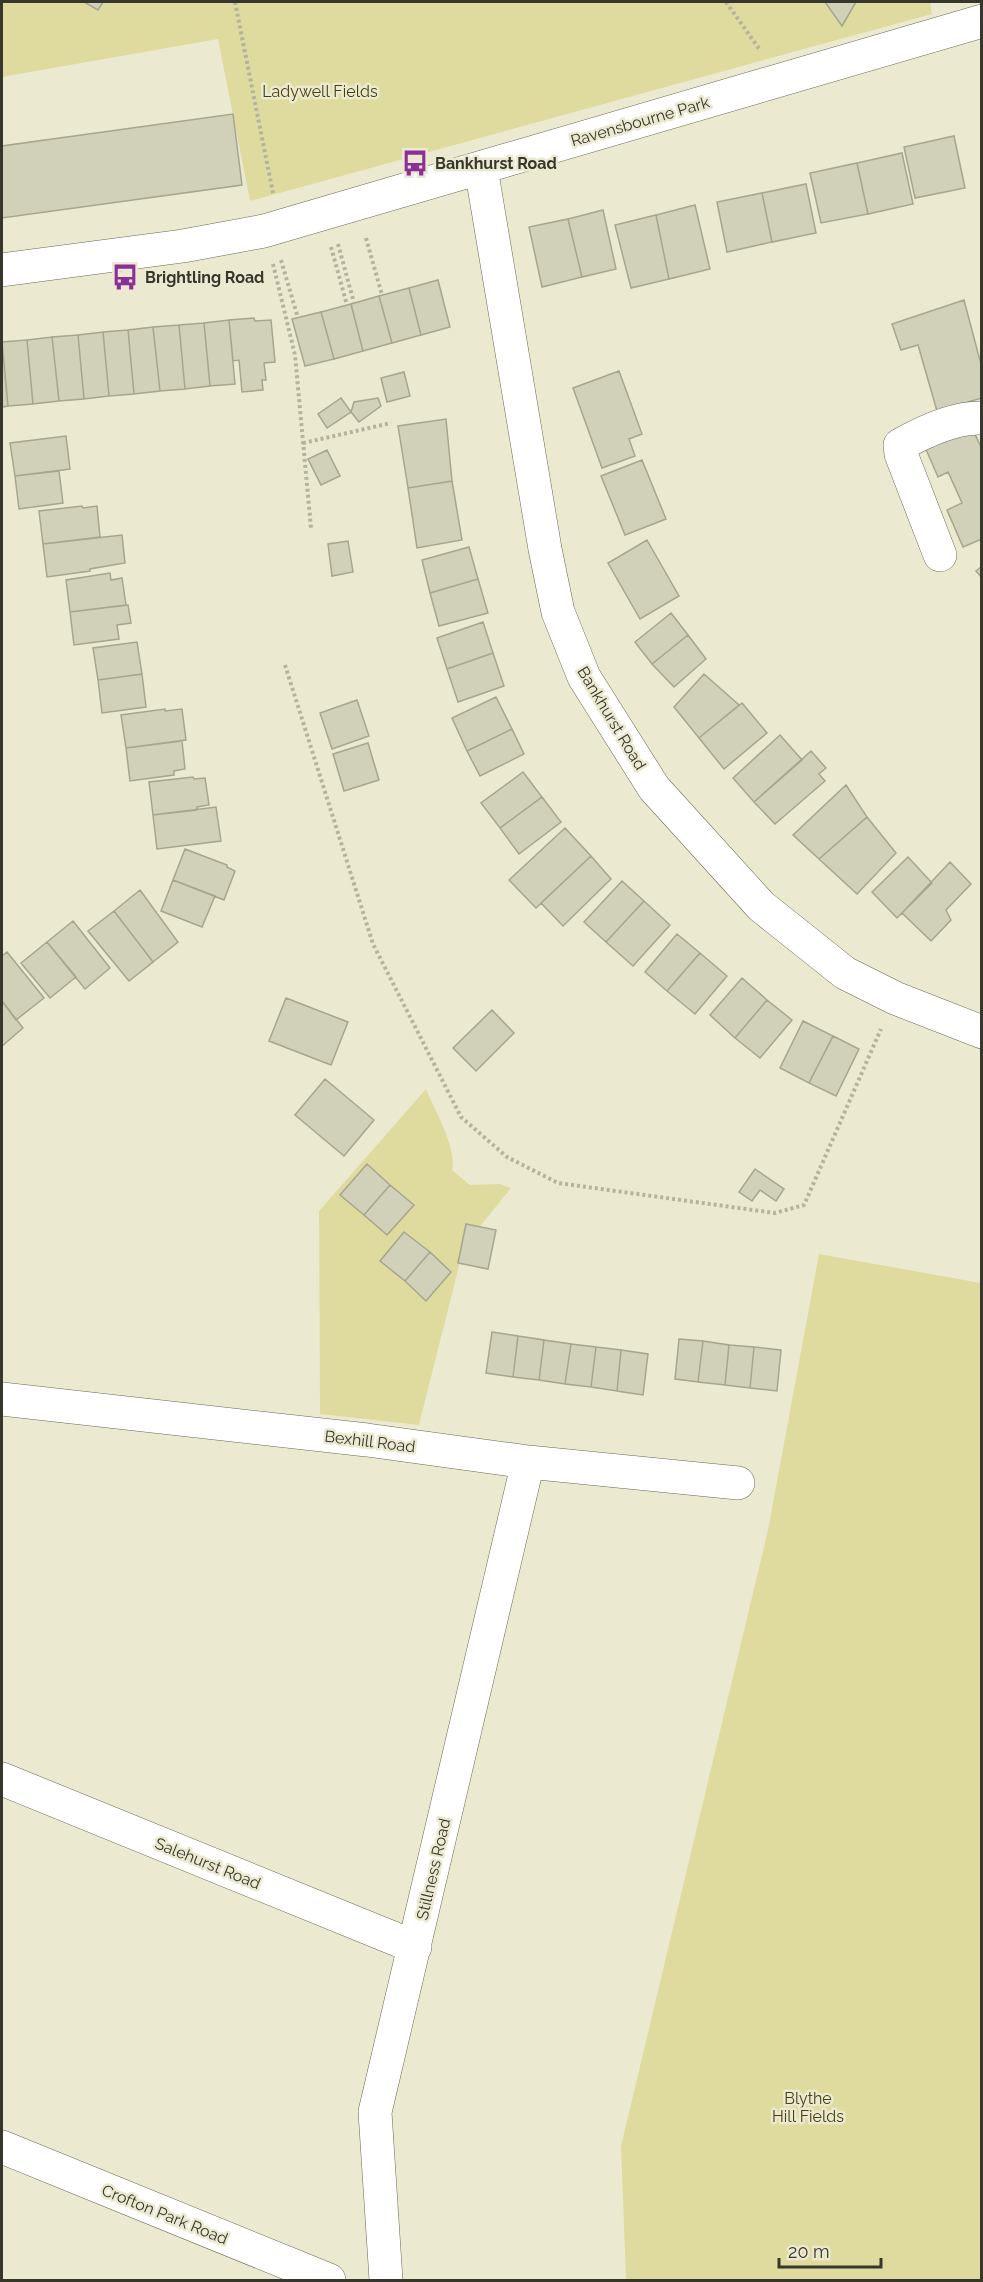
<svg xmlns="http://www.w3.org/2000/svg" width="983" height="2282" viewBox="0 0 983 2282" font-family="Raleway,sans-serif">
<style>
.green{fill:#dfdb9e}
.building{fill:#d1d0b8;stroke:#a6a58e;stroke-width:1.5}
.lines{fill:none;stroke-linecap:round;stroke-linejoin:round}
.minor-casing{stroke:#696853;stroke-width:34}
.path{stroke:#b4b39f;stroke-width:4;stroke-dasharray:3 3;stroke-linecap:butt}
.minor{stroke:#fff;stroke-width:33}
.labels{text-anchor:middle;stroke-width:5;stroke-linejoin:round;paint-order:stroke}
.park-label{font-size:16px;fill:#454211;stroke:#ebead1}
.street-label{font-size:16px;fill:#36362c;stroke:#ebead1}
.poi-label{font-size:16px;font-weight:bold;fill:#36362c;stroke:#ebead1;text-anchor:start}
</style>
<rect width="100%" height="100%" fill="#ebead1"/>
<!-- green -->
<path class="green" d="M2 2H84L98 10 103 2H930L932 14 250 201 218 39 2 77Z
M426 1089C434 1108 458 1151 452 1170L470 1185 500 1184 511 1188 464 1246 419 1425 320 1414 319 1211Z
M819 1254 981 1283V2280H626L621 2146 768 1530Z"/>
<!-- building -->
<path class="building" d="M84 2H103L98 10Z
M825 2H856L842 26Z
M233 114 242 185 2 218V146Z
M954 136 965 188 915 198 904 147Z
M902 153 913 204 868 214 857 163Z
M857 163 868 214 821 223 810 173Z
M806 184 816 233 772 242 762 193Z
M762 193 772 242 727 252 717 202Z
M695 205 710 269 669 279 656 215Z
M603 210 616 269 582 277 568 219Z
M656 215 669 279 631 288 615 225Z
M568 219 582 277 542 287 529 227Z
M438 280 450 327 421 335 409 288Z
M409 288 421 335 392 343 379 296Z
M379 296 392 343 363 351 351 304Z
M964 300 982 368V398L937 411 918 345 901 350 892 324Z
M351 304 363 351 334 359 321 312Z
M321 312 334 359 305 366 292 319Z
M254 318 255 321 271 320 275 362 264 363 266 380H262L263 390 242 392 239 360 233 361 229 320Z
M229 320 235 384 210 386 204 323Z
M204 323 210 386 185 389 179 325Z
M179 325 185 389 160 391 153 327Z
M153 327 160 391 134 394 128 330Z
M128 330 134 394 109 396 103 332Z
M103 332 109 396 84 399 78 335Z
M78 335 84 399 59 401 52 337Z
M52 337 59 401 33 404 27 340Z
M27 340 33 404 8 406 2 342Z
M2 342 8 406 2 407Z
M619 371 642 434 629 439 635 456 602 468 573 388Z
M404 372 410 396 387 402 381 378Z
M341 398 351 412 327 428 318 414Z
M378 398 381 406 359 422 351 412 354 402Z
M446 419 452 481 408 488 398 426Z
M971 426 982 449V539L963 547 947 510 962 503 948 472 938 477 925 447Z
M66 436 70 469 15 476 10 443Z
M327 450 340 476 321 485 308 459Z
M642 460 666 519 625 535 601 476Z
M59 471 63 503 19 509 15 476Z
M452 481 462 540 417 548 408 488Z
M82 506 83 508 97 506 100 537 43 544 39 511Z
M122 535 125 563 90 569V571L47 577 43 544Z
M647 540 679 596 640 619 608 563Z
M348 541 353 572 332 576 328 544Z
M469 547 478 579 430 593 422 560Z
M982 566V578L976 571Z
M110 573 111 580 122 578 126 605 70 612 66 580Z
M478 579 488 613 439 626 430 593Z
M128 605 131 623 117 625 119 639 74 645 70 612Z
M671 613 688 635 652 664 635 642Z
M483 622 493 653 447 669 437 638Z
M688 635 706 659 674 687 652 664Z
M137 642 142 674 98 680 93 648Z
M493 653 504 686 458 702 447 669Z
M142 674 146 707 102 713 98 680Z
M704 674 739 705 699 738 674 707Z
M496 697 512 729 467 751 452 718Z
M357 700 369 736 332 749 320 713Z
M742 703 767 733 724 769 699 738Z
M165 709V711L182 709 186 740 126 748 121 715Z
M512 729 524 754 480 776 467 751Z
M780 735 802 760 754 802 733 778Z
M182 741 185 769 174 771V775L130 781 126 748Z
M368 743 379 780 344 791 333 754Z
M811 751 826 768 819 774 825 781 775 824 754 802Z
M523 772 542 797 500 828 481 803Z
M193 777 194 779 205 778 209 805 197 807V810L153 815 149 782Z
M846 785 867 817 819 859 793 835Z
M542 797 561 822 519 854 500 828Z
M216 807 221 841 157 849 153 815Z
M867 817 896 853 857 894 819 859Z
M565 828 591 856 536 908 509 880Z
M185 849 227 865V867L235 871 224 900 173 880Z
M591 856 611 879 563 926 541 903Z
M908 857 932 883 897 918 872 892Z
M950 862 971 884 946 910 951 920 931 941 902 913Z
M173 880 215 896 202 927 161 911Z
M622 881 644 901 606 942 584 922Z
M140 890 178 942 153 962 114 911Z
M644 901 670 925 633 966 606 942Z
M114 911 153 962 129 981 88 931Z
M73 921 110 968 85 989 47 942Z
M677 934 700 953 667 991 645 972Z
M47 942 76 977 50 998 21 963Z
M7 952 44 998 16 1020 2 1001V956Z
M700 953 727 976 695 1014 667 991Z
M742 978 767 1000 735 1038 710 1015Z
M286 998 348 1022 331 1065 269 1041Z
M767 1000 792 1020 760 1058 735 1038Z
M2 1001 23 1028 2 1046Z
M492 1010 514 1033 476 1071 453 1048Z
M803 1021 833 1036 809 1083 780 1068Z
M833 1036 859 1049 836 1096 809 1083Z
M325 1079 374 1120 344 1156 295 1115Z
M367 1164 390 1185 364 1215 340 1195Z
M755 1169 784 1189 776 1201 760 1190 752 1201 739 1192Z
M390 1185 414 1205 387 1235 364 1215Z
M466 1224 496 1230 488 1269 458 1263Z
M404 1232 430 1252 405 1281 380 1261Z
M430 1252 451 1272 426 1301 405 1281Z
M492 1332 518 1336 513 1377 486 1373Z
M518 1336 544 1340 539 1380 513 1377Z
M679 1339 703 1341 698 1382 675 1379Z
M544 1340 571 1344 565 1384 539 1380Z
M703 1341 729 1345 725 1385 698 1382Z
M571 1344 596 1347 591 1387 565 1384Z
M729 1345 754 1347 750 1388 725 1385Z
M596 1347 621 1350 617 1391 591 1387Z
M754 1347 781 1350 777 1391 750 1388Z
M621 1350 648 1354 643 1395 617 1391Z"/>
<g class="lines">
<!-- minor casing -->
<g class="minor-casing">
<path id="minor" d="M481 168 545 549 558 612 584 677 654 788 761 906 845 973 895 998 982 1032
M2 270 183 246 264 231 982 21
M940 555 901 454 900 445C923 432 955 417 982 418
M2 1399 367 1440 528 1462 738 1483
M2 1779 415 1947
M2 2147 329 2280
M386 2280 375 2112 528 1462"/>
</g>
<!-- path -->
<path class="path" d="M235 2 273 193
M726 2 760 50
M366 238 382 295
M338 244 354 303
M331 247 347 305
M281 260 298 318
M273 264 295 355 311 528
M303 443 391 423
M285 665 373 944 461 1117 507 1157 558 1183 775 1213 804 1205 881 1029"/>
<!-- minor -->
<use href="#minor" class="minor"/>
</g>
<!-- icons -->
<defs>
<g id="bus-bare" transform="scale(2.07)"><path d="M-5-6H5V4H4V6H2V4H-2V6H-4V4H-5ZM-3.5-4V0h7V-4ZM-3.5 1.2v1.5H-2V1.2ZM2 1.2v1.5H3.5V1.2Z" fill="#8c2e98" stroke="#ebead1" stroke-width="2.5" paint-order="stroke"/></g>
</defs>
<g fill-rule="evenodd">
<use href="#bus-bare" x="415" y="163"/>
<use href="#bus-bare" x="125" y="277"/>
</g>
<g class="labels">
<!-- park labels -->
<g class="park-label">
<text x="320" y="97">Ladywell Fields</text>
<text x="808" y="2104">Blythe<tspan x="808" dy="18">Hill Fields</tspan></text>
</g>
<!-- street labels -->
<g class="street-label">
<text transform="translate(640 121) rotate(-16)" y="6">Ravensbourne Park</text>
<text transform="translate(612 718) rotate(59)" y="6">Bankhurst Road</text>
<text transform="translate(370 1441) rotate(7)" y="6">Bexhill Road</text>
<text transform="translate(208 1863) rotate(22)" y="6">Salehurst Road</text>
<text transform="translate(433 1869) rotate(-77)" y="6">Stillness Road</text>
<text transform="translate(165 2214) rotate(22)" y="6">Crofton Park Road</text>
</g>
<!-- poi labels -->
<g class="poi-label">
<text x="435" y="169">Bankhurst Road</text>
<text x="145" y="283">Brightling Road</text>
</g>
</g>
<!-- border -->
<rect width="983" height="2282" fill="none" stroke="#36362c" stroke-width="6"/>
<!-- scale -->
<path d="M779 2258v9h102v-9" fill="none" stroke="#36362c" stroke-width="3"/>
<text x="788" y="2258" font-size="18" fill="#36362c" stroke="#ebead1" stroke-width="4.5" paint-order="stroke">20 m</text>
</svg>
